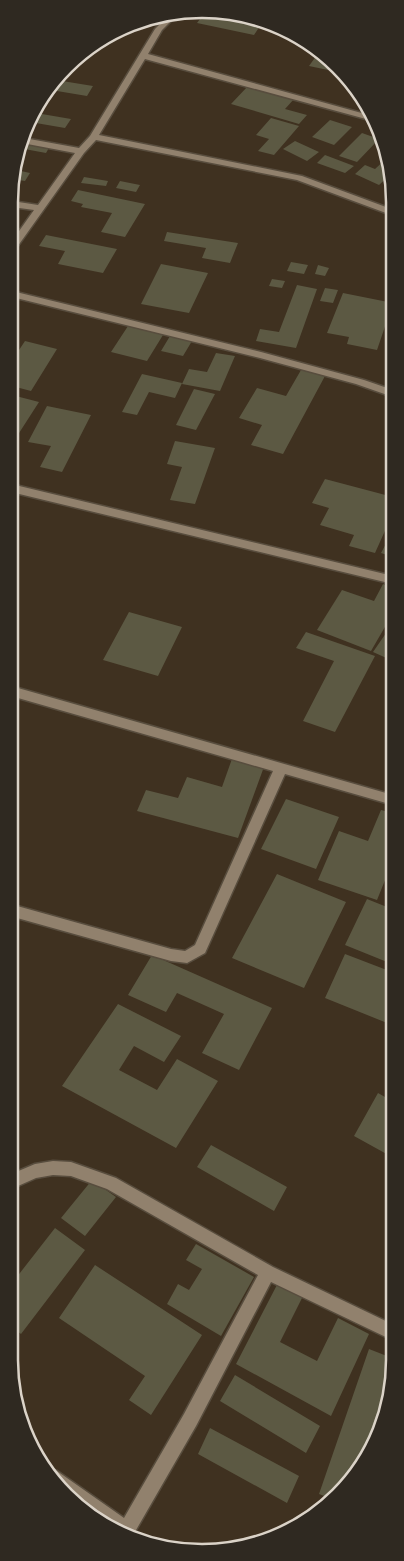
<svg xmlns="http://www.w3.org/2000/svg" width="404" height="1561" viewBox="0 0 404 1561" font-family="'Nunito Sans',sans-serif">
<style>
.building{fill:#5c5943}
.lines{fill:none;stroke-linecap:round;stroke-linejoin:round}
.street-casing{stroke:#584d3e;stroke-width:3}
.street{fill:#91816d;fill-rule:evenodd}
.rim{fill:none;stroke:#dbd3c8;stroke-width:2.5}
</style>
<rect width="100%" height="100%" fill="#3f3120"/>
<!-- building -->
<path class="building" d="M210 12H239L266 22 265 24Z
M203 15 260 26 254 35 197 23Z
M273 25 298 35 305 40 268 32Z
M319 52 333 63 328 70 309 66Z
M56 80 93 86 87 96 51 90 45 100 40 99Z
M248 86 294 99 285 109 307 115 299 124 231 104Z
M39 100 43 101 36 113 71 119 65 128 30 122Z
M271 118 299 126 274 155 258 151 269 139 256 135Z
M330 120 352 127 334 145 312 137Z
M362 133 379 139 357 162 339 156Z
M22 141 50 146 46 153 19 148Z
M295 141 319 152 307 161 283 149Z
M385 149 392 173 379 185 355 174 365 165 375 169 387 158 379 154Z
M325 155 354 166 345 173 317 163Z
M12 169 30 173 25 181 12 179Z
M84 177 108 181 106 186 81 183Z
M120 181 140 185 136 192 116 188Z
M78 190 145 204 125 237 101 232 112 213 81 207 83 204 71 201Z
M167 232 238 243 230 263 202 258 206 248 164 241Z
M46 235 117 249 103 273 58 264 65 251 39 246Z
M291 262 308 265 304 274 287 271Z
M161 264 208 273 189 313 141 304Z
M318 265 329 268 325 276 315 274Z
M272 279 285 281 282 288 269 286Z
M297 285 317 289 296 348 256 341 260 329 279 332Z
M325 288 338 290 333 303 320 301Z
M343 293 393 303 377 350 347 344 349 337 327 333Z
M128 326 163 335 147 361 111 352Z
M170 336 192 341 183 356 161 351Z
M25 341 57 349 31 391 12 386V352L17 353Z
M216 353 235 356 220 391 182 384 189 369 207 372Z
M301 370 325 376 283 454 251 445 262 425 239 418 257 388 286 396Z
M142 374 182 383 175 398 149 392 137 415 122 412Z
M194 389 215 394 196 430 176 425Z
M12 395 39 402 12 444Z
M47 406 91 415 62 472 40 467 51 446 28 442Z
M175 441 215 448 195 504 170 500 182 467 167 464Z
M325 479 393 497V513L375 553 349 546 354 535 320 525 329 508 312 503Z
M388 540 393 542V557L381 553Z
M383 584 393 588V613L371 651 317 630 342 590 374 601Z
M129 612 182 627 158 676 103 660Z
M393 623V661L373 652Z
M306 632 375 656 335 732 303 721 334 661 296 648Z
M233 756 265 764 238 838 137 811 146 790 178 798 187 777 222 787Z
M286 799 339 817 316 869 261 849Z
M381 810 393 813 392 863 377 900 318 880 339 831 368 841Z
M277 874 346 902 304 988 232 958Z
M367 899 392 909V964L345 945Z
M345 954 392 972V1025L325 998Z
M152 955 272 1008 239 1070 202 1053 224 1014 177 993 166 1012 128 995Z
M118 1004 181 1036 164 1062 134 1046 119 1070 157 1090 177 1059 218 1081 176 1148 62 1086Z
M378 1093 392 1101V1157L354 1136Z
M211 1145 287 1187 274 1211 197 1167Z
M92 1180 116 1197 85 1236 61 1218Z
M55 1228 85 1250 21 1334 9 1325V1287Z
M196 1244 254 1277 221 1336 167 1304 178 1284 189 1290 202 1269 186 1260Z
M95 1265 202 1335 151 1415 129 1400 145 1376 59 1318Z
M279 1281 304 1294 280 1342 317 1361 338 1318 369 1334 331 1416 236 1364Z
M369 1349 392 1358V1396L363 1466 332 1499 319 1494Z
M235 1375 320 1426 306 1453 220 1401Z
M210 1428 299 1476 287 1503 198 1454Z"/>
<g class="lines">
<!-- street casing -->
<g class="street-casing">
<path id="street" d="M171 13H179L162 30 148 54 376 117 377 122 145 59 99 135 302 176 394 210V216L297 180 96 140 84 153 15 250 12 251V241L34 210 12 207V201L38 205 75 153 22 143 24 138 79 148 90 136 155 29Z
M12 291 261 352 364 380 393 390V397L356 384 260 358 12 297Z
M11 484 393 576V584L11 492Z
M11 686 393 795V805L285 774 205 953 187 963 171 961 10 916V904L171 949 185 951 195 945 273 771 11 696Z
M53 1161 71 1162 116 1178 273 1267 392 1324V1340L271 1282 196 1426 132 1537 117 1532 57 1487 47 1470 51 1469 57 1471 124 1518 184 1414 258 1275 107 1189 71 1176 53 1175 36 1178 9 1190V1175L35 1164Z"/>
</g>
<!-- street -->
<use href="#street" class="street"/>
</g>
<!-- crop -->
<path d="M0 0H404V1561H0ZM202 18H202A184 184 0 0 1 386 202V1360A184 184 0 0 1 202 1544H202A184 184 0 0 1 18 1360V202A184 184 0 0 1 202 18Z" fill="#2f2921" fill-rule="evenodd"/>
<path class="rim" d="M202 18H202A184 184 0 0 1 386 202V1360A184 184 0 0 1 202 1544H202A184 184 0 0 1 18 1360V202A184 184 0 0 1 202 18Z"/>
</svg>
